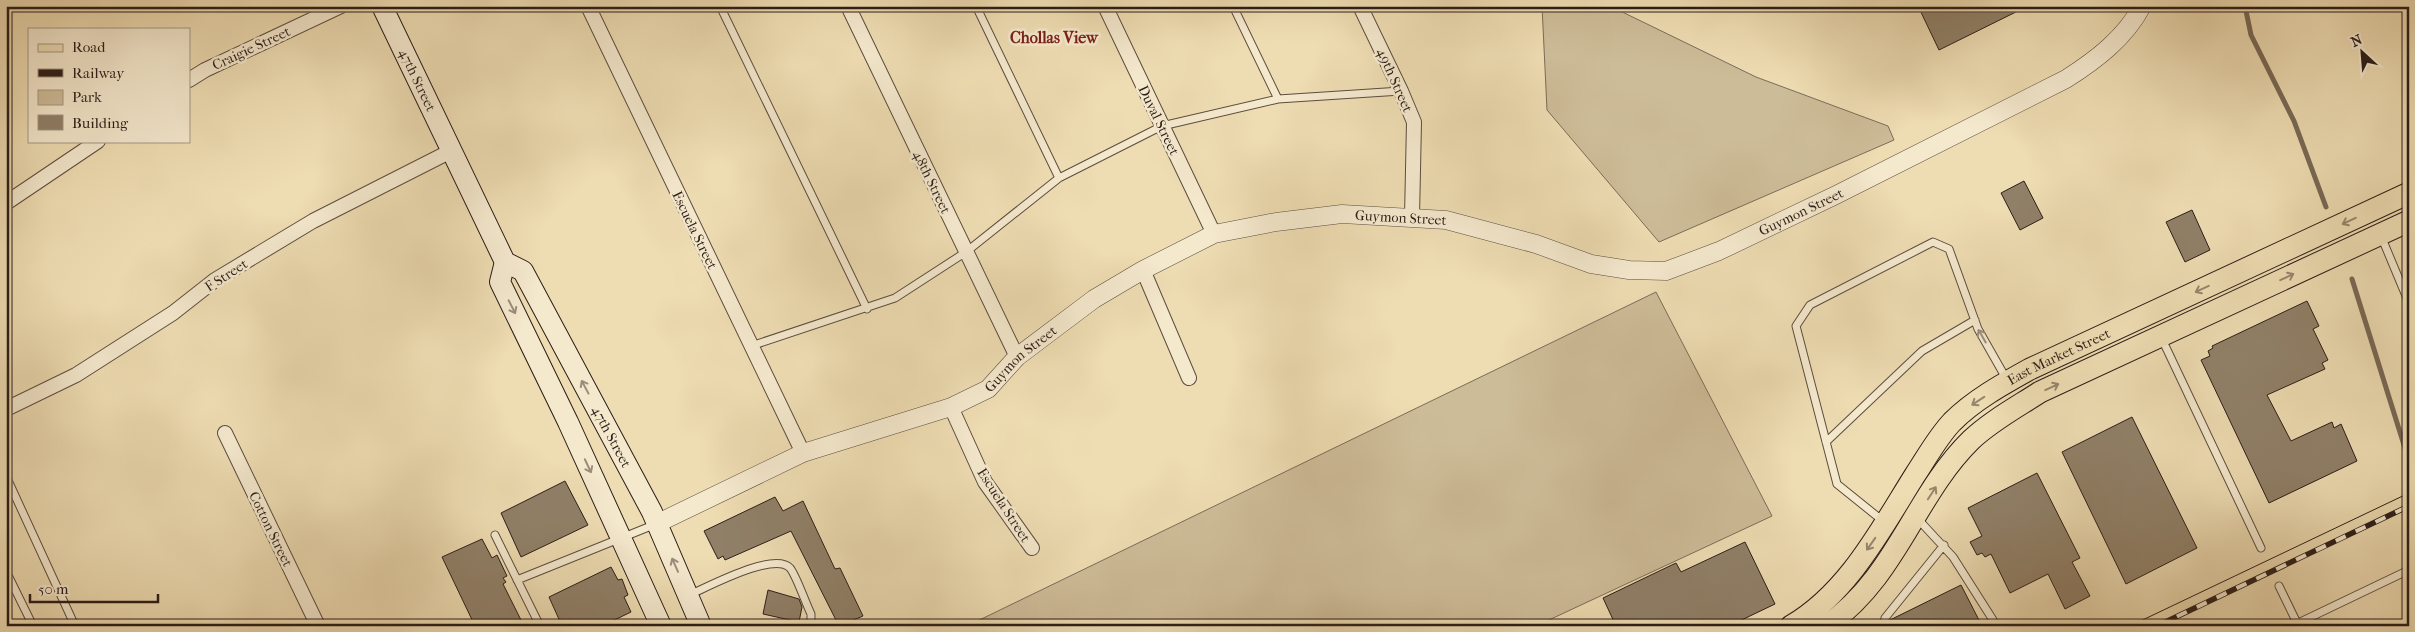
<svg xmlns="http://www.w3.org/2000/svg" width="2415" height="632" viewBox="0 0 2415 632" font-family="'IM FELL French Canon',serif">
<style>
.green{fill:#cdbc98;stroke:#7c6c58}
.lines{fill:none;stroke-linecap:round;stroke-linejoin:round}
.stream{stroke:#786955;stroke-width:5}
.building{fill:#908068;stroke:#2b1d18}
.service-casing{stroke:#5c4d3e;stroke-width:9}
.minor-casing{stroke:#5c4d3e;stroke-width:16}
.tertiary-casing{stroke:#5c4d3e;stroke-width:19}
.secondary-casing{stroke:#2b1d18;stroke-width:22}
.primary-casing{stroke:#2b1d18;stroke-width:23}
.service{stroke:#f4e8cd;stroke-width:7}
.minor{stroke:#f4e8cd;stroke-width:14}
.tertiary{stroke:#f4e8cd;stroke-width:18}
.secondary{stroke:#f4e8cd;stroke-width:20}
.primary{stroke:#eedcb2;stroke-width:21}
.tram{stroke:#2b1d18;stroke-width:1}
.rail-casing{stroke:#2b1d18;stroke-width:5.5}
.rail{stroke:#f4e8cd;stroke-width:4;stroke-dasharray:11;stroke-linecap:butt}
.oneway{stroke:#96866d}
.oneway2{stroke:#9a8d7c}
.labels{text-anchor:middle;stroke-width:5;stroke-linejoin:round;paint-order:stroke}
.street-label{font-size:14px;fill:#2b1d18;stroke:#f4e8cd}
.quarter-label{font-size:16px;font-weight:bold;fill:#7a1f14;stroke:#f4e8cd}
</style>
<rect width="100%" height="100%" fill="#eedcb2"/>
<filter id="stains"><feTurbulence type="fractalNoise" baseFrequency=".004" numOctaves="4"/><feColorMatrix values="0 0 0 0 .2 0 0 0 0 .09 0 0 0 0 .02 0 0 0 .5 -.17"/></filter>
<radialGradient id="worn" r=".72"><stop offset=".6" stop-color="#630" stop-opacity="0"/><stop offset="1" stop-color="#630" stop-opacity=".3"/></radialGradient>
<!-- green -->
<path class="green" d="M1542 6H1610L1756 77 1888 126 1894 140 1659 242 1547 110Z
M1656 292 1772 516 1536 626H967Z"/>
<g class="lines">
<!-- stream -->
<path class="stream" d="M2245 6 2251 35 2294 121 2326 207
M2352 279 2409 461"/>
</g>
<!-- building -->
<path class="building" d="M1918 6H2028L1939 50Z
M2024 181 2043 218 2020 230 2001 193Z
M2192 210 2210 250 2185 262 2166 222Z
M2307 301 2319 326 2313 329 2328 360 2322 363 2325 369 2267 395 2291 441 2332 422 2334 428 2341 424 2357 461 2269 503 2201 360 2210 356 2208 351 2213 348 2212 346Z
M2132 417 2197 548 2126 584 2062 452Z
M2037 473 2080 558 2072 562 2090 596 2065 609 2048 574 2010 593 1991 554 1985 557 1982 553 1977 555 1970 542 1982 536 1968 508Z
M565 481 588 525 521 557 501 513Z
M775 497 783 511 803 501 835 569 840 568 863 616 839 626 791 531 725 560 723 556 718 559 704 531Z
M482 539 492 558 497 555 507 576 503 578 506 582 503 584 524 626H475L442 557Z
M1745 542 1775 604 1729 626H1616L1603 598 1676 563 1681 572Z
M611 567 618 580 622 579 628 595 624 597 631 612 602 626H562L549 597Z
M1961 585 1982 626H1889L1890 620Z
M768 590 799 599 802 607 799 622 763 614Z"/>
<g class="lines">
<!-- service casing -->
<g class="service-casing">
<path id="service" d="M720 6 867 309
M976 6 1059 178
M1233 6 1278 99
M2381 236 2409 303
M2161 337 2261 548
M751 346 895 298 966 252 1059 178 1162 126 1278 99 1401 91
M1826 442 1922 351 1975 320
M6 476 75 626
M1916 517 1953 557 1993 620 1992 626
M1883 521 1837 484 1796 326 1810 305 1933 242 1949 249 1978 329 2007 380
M495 535 540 626
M6 571 33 626
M517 580 656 524
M2279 586 2297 623
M689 595C708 587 774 551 790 568 796 575 806 604 811 614V622L809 626
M1884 626 1885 618 1944 545
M2292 626 2409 570"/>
</g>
<!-- minor casing -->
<g class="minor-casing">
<path id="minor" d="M588 6 803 453
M848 6 1017 357
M1105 6 1214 234
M1360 6 1401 91 1414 122 1412 217
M189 80 205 70 341 6
M6 203 98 141
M1143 270 1189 378
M951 407 985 482 1032 548
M6 409 76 375 173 313 215 280 313 221 451 151
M225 433 318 626"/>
</g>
<!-- tertiary casing -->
<g class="tertiary-casing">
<g id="tertiary">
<path id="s1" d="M656 524 803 453 951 407 988 389 1017 357 1094 299 1143 270 1214 234 1276 222 1342 214 1446 220 1536 244 1591 264 1629 270 1666 271 1719 251 1836 195 2066 79C2096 60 2125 38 2142 6"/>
</g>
</g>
<!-- secondary casing -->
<g class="secondary-casing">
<g id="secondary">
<path id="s2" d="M382 6 505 262 523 271 652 512 701 626"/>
<path d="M505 262 500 282 568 422 661 626"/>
</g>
</g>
<!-- primary casing -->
<g class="primary-casing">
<g id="primary">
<path id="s3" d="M1791 626C1848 593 1881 529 1915 475 1927 457 1937 438 1952 422 1974 400 2003 384 2030 369L2409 193"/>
<path d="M1826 626C1897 577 1914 496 1971 440 1991 421 2017 407 2040 392L2409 221"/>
</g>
</g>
<!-- service -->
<use href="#service" class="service"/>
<!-- minor -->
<use href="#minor" class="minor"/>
<!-- tertiary -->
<use href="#tertiary" class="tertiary"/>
<!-- secondary -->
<use href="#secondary" class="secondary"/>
<!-- primary -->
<use href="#primary" class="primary"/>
<!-- tram -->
<path class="tram" d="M2130 626 2409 493"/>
<!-- rail casing -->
<g class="rail-casing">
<path id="rail" d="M2157 626 2409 506"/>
</g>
<!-- rail -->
<use href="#rail" class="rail"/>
</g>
<!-- one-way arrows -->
<defs><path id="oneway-shaft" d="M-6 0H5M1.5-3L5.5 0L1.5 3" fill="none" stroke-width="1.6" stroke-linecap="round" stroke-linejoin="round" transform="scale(1.25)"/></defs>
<g class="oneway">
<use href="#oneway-shaft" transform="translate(2349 221) rotate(155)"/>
<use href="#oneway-shaft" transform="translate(2287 277) rotate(-25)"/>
<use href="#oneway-shaft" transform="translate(2202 289) rotate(155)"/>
<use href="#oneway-shaft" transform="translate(2052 387) rotate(-25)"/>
<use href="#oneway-shaft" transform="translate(1978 401) rotate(147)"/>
<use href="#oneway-shaft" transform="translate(1932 493) rotate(-57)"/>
<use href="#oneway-shaft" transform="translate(1871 544) rotate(125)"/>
</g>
<g class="oneway2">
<use href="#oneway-shaft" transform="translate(512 307) rotate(63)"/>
<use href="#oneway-shaft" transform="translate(1982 336) rotate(-120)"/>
<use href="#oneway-shaft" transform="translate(585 387) rotate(-118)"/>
<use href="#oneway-shaft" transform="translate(588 466) rotate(65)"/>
<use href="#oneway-shaft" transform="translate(675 565) rotate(-114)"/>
</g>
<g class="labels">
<!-- street labels -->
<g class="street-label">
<text transform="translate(251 48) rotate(-25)" y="5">Craigie Street</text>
<text dy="5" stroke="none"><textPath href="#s2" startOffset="82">47th Street</textPath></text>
<text transform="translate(1395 80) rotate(66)" y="5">49th Street</text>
<text transform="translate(1159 120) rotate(64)" y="5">Duval Street</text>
<text transform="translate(932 182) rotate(64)" y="5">48th Street</text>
<text dy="5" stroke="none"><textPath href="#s1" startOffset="1244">Guymon Street</textPath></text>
<text dy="5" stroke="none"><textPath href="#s1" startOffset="824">Guymon Street</textPath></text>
<text transform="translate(695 230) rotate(64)" y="5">Escuela Street</text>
<text transform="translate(226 275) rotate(-33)" y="5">F Street</text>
<text dy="5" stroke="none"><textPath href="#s1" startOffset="404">Guymon Street</textPath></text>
<text dy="5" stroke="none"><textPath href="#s3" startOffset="388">East Market Street</textPath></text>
<text dy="5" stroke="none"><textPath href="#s2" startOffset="492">47th Street</textPath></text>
<text transform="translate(1004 505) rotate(57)" y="5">Escuela Street</text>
<text transform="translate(271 529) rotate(64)" y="5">Cotton Street</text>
</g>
<!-- quarter labels -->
<g class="quarter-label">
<text x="1054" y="43">Chollas View</text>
</g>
</g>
<!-- margin -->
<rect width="2415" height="632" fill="none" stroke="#eedcb2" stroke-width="25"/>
<rect x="8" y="8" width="2400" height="617" fill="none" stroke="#2b1d18" stroke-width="2.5"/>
<rect x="12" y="12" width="2390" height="607" fill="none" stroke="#2b1d18"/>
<!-- legend -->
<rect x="28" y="28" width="162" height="115" fill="#f4e8cd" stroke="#a49785"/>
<rect x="38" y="44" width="25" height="8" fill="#eedcb2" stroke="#a49785"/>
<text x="72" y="52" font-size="15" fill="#2b1d18">Road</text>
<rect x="38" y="69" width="25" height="8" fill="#2b1d18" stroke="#a49785"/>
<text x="72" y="78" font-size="15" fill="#2b1d18">Railway</text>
<rect x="38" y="90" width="25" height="15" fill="#cdbc98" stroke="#a49785"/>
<text x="72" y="102" font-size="15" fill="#2b1d18">Park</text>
<rect x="38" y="115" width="25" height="15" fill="#908068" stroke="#a49785"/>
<text x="72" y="128" font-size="15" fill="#2b1d18">Building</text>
<!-- north arrow -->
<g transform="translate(2362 52) rotate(334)" stroke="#f4e8cd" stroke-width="4" paint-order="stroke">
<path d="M0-4L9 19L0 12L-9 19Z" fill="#2b1d18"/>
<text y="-8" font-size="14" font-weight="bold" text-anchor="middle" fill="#2b1d18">N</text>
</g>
<!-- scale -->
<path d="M30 594v8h128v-8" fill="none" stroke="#2b1d18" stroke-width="2.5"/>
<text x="38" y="594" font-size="15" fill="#2b1d18" stroke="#f4e8cd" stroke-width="4" paint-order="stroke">50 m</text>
<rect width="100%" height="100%" filter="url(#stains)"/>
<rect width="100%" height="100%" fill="url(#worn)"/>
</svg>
